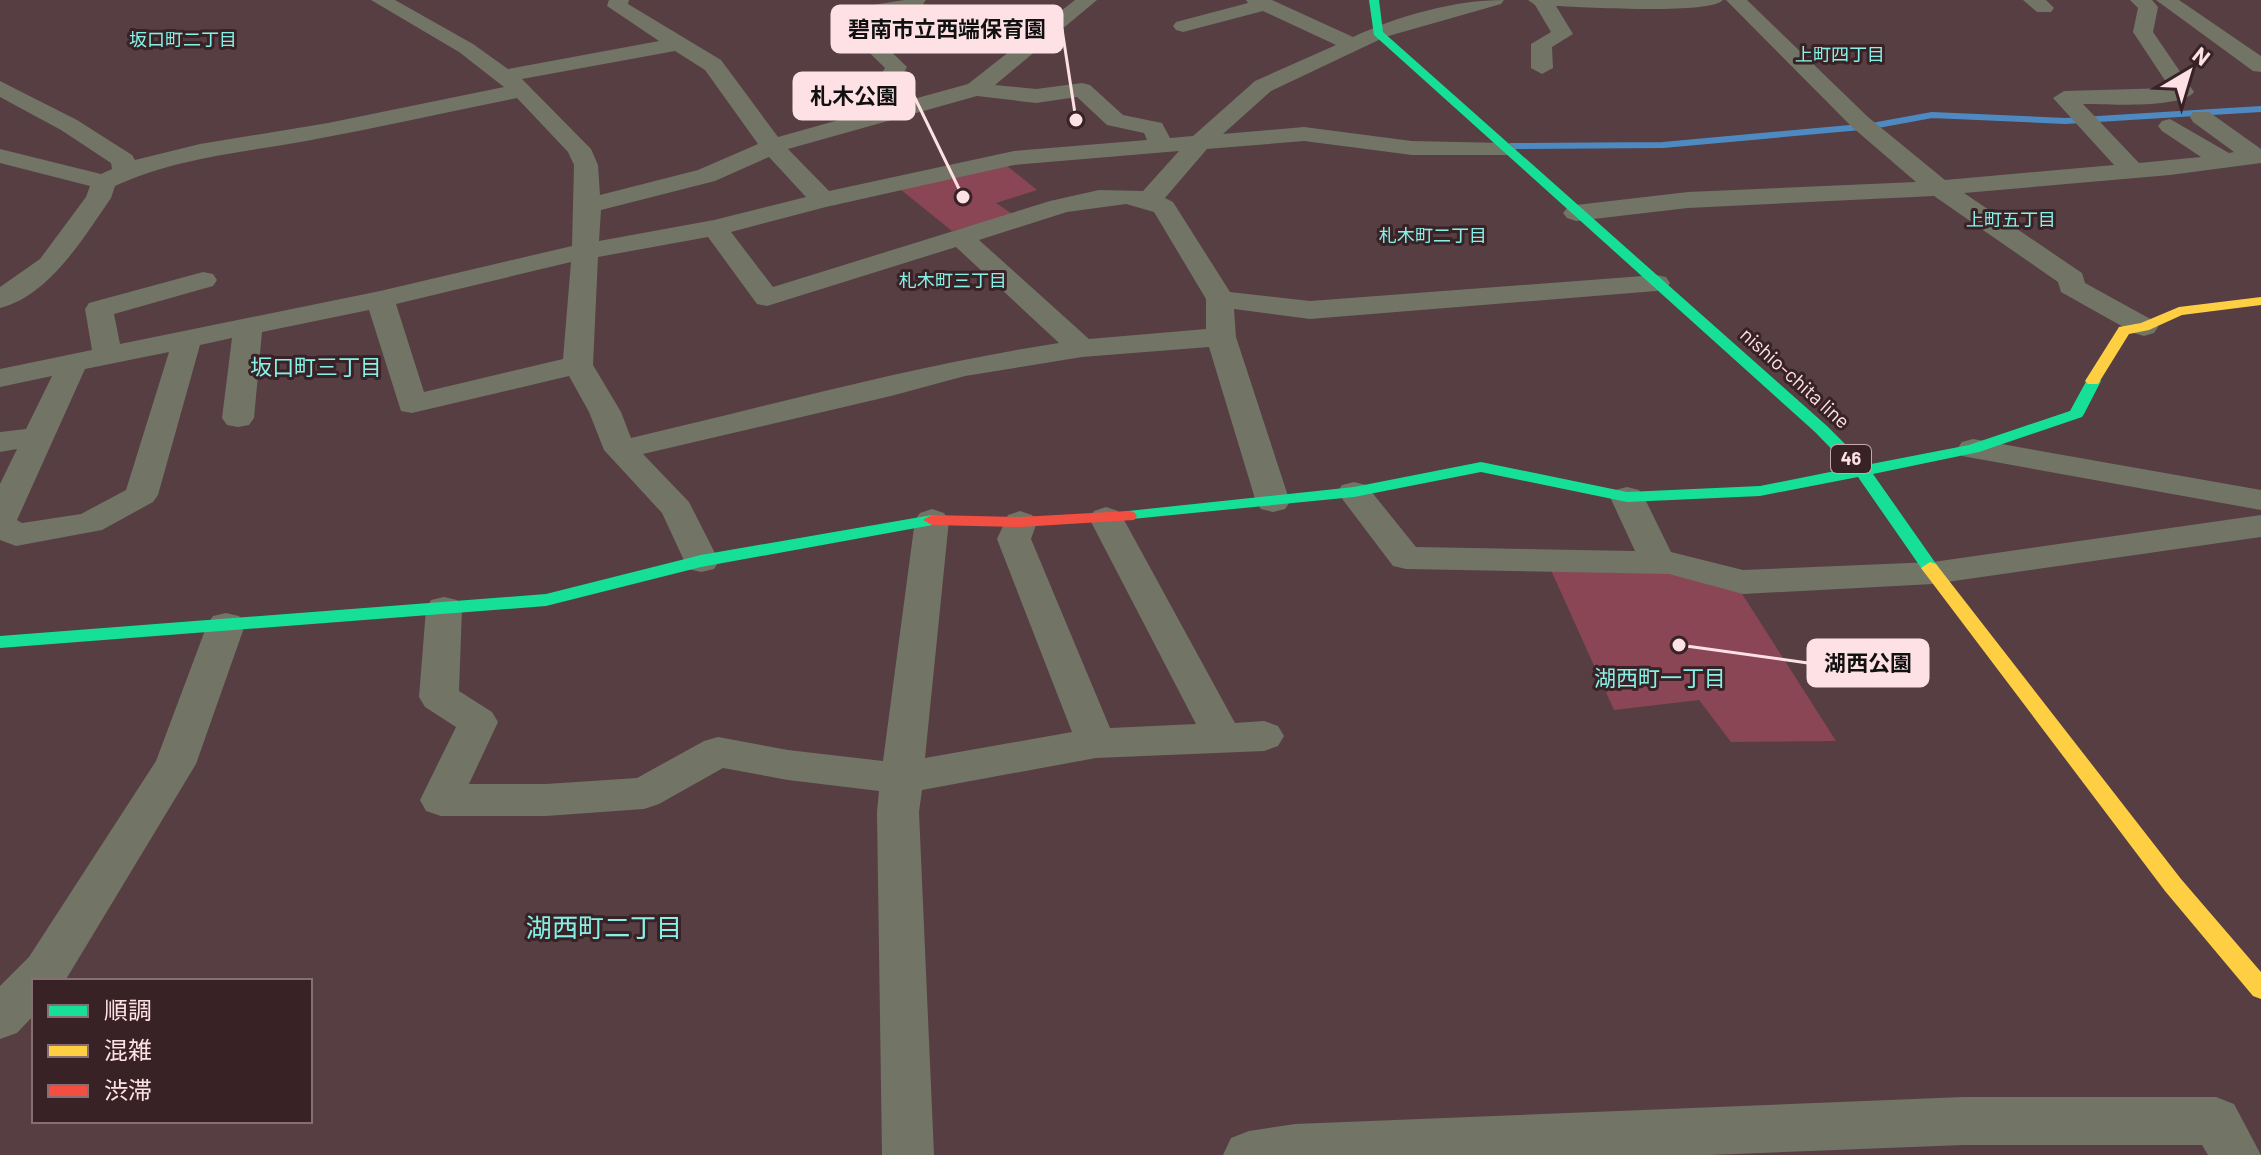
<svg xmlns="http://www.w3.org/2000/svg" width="2261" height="1155" viewBox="0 0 2261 1155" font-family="Barlow,'Noto Sans JP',sans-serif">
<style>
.green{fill:#8a4655}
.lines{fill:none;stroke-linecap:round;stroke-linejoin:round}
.stream{stroke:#4d8ac1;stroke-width:6}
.street{fill:#727466;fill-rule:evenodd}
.fast{fill:#16e098;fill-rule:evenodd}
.slow{fill:#ffcf43;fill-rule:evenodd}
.jam{fill:#f24e42;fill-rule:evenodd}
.labels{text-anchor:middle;stroke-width:6;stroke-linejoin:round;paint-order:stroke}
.far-neighbourhood-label{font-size:18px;fill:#88f1e7;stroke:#382226}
.shield{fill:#382226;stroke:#c3a8ac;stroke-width:2}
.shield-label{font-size:18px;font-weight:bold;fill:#fee1e5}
.street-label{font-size:20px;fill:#fee1e5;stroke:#382226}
.neighbourhood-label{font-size:22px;fill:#88f1e7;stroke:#382226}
.near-neighbourhood-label{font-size:26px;fill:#88f1e7;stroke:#382226}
.leader{fill:none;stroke:#fee1e5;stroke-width:3}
.callout-dot{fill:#fee1e5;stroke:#382226;stroke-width:3}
.callout{fill:#fee1e5;stroke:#fee1e5;stroke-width:3}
.callout-label{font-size:22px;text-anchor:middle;font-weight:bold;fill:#111}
</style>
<rect width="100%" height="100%" fill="#563e43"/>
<!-- green -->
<path class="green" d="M1006 165 1037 190 996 203 1014 215 952 231 900 189Z
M1550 568 1669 569 1739 589 1836 741 1731 742 1699 700 1614 710Z"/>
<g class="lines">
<!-- stream -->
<path class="stream" d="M1511 146 1663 145 1872 126 1932 115 2065 121 2261 109"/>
<!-- street -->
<path class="street" d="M371 0H395L473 44 508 69 659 41 607 6 609 0H629L628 4 721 60 778 137 878 109 873 88 885 68 835 19 832 15 835 11 904 0H926L923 4 995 19 998 23 995 27 988 29 907 13 858 19 907 67 895 88 899 103 968 84 1075 0H1097L995 85 1036 89 1082 83 1090 85 1123 115 1162 123 1170 138 1193 136 1255 81 1336 45 1263 11 1183 32 1176 30 1173 26 1176 22 1248 3 1246 0H1272L1353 37C1398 16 1454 0 1504 0L1501 4 1385 37 1271 91 1223 134 1304 127 1412 141 1504 143 1512 145 1516 150 1512 155H1412L1304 141 1207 149 1165 198 1173 202 1230 292 1310 301 1656 275 1666 277 1670 283 1666 289 1656 291 1310 319 1234 309 1236 337 1290 502 1285 509 1273 512 1261 509 1256 502 1209 347 1082 357 965 376 891 396 643 454 689 502 719 561 714 569 701 572 688 569 662 513 604 450 589 412 569 376 412 413 401 411 369 310 262 332 254 418 249 425 238 427 227 425 222 418 232 338 200 345 158 495 153 502 102 530 16 546 0 540V484L17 449 0 452V432L26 429 52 376 0 387V369L92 350 85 309 89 303 203 272 213 274 217 280 213 286 114 314 120 344 380 291 572 246 574 165 568 152 517 98C447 112 376 128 306 141 240 153 176 158 115 186L111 198C84 237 49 296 0 308V287L40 259 86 197 90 186 0 163V149L101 174 112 169 111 163 61 130 0 97V81L77 120 132 155 135 160 200 144 328 123 504 87 459 52ZM675 51 705 70 758 144 698 170 600 195 598 165 591 149 522 79ZM977 96 1036 103 1077 97 1107 125 1144 133 1147 140 1014 151 829 191 788 149ZM1179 151 1143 191 1099 190 1050 201 773 287 731 232 826 207 1014 165ZM769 157 806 197 714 220 599 241 601 210 715 181ZM1126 204 1154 212 1206 299V329L1089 339 979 240 1067 212ZM708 237 757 304 767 306 956 247 1059 343C915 365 773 405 631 438L621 412 593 365 598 257ZM571 262 563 359 424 392 396 304ZM169 352 126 490 81 514 22 523 17 520 85 369Z
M1528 0H1723C1710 15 1582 7 1556 6L1573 34 1552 47 1553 68 1542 74 1531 68V44L1551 32 1535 5Z
M1726 0H1747L1868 117 1945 180 2114 165 2053 98 2064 91 2170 88 2133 32 2138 8 2130 0H2152L2158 7 2153 32 2194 92C2181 109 2105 104 2083 104L2139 163 2201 157 2162 131 2158 126 2162 121 2170 119 2229 153 2234 152 2193 122 2190 117 2193 112H2209L2261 149V163L2170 175 1964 193 2082 273 2085 283 2154 321 2158 327 2154 333 2144 336 2134 333 2061 292 2058 282 1934 196 1688 208 1576 221 1567 218 1563 213 1567 208 1576 205 1688 192 1916 182 1852 127Z
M2023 0H2046L2054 8 2051 12H2037Z
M2156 0H2179L2261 56V72L2253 71Z
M1973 439 2261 490V510L1962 456 1957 449 1962 442Z
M1354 482 1366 485 1416 547 1635 551 1610 497 1615 490 1627 487 1639 490 1644 497 1671 552 1743 570 1933 562 2261 515V537L1933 584 1743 594 1669 574 1406 569 1393 566 1337 492 1342 485Z
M1106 507 1118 511 1123 518 1235 723 1264 721 1278 726 1284 736 1278 746 1264 751 1096 758 922 790 919 812 934 1155H882L877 812 879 791 788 780 723 768 659 804 644 809 546 816H441L426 811 420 800 456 727 425 707 419 697 426 609 431 600 444 597 457 600 462 609 459 691 492 712 498 722 469 784H546L637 778 704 741 718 737 788 750 883 761 915 520 920 513 932 509 944 513 949 520 925 758 1072 732 997 539 1008 515 1020 511 1032 515 1037 522 1031 539 1110 728 1196 724 1089 518 1094 511Z
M226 613 239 616 245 625 196 764 65 981H34V1015L17 1033 0 1039V986L29 957 156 761 207 625 213 616Z
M1963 1097H2216L2234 1104 2261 1155H2208L2202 1145H1963L1711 1155H1223L1231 1138 1249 1131 1295 1124Z"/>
<!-- fast -->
<path class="fast" d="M1369 0H1379L1383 32 1827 426 1866 465 1969 445 2070 411 2088 378H2098L2101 381 2084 414 2082 417 1979 452 1873 474 1939 568 1930 574 1924 572 1858 477 1760 496 1627 502 1481 472 1354 497 1122 520 1119 516 1122 512 1128 511 1354 487 1481 462 1627 492 1760 486 1850 468 1815 432 1374 35Z
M932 515 938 516 941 520 938 524 701 567 546 606 0 648V636L546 594 701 555Z"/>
<!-- slow -->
<path class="slow" d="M2261 297V305L2182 315 2149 330 2129 334 2098 384H2088L2085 381 2119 327 2141 323 2179 307Z
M1930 562 1936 564 2181 879 2261 972V999L2253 996 2165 891 1924 572 1921 568Z"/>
<!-- jam -->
<path class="jam" d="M1128 511 1134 512 1137 516 1134 520 1020 527 932 525 923 520 932 515 1020 517Z"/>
</g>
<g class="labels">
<!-- far-neighbourhood labels -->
<g class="far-neighbourhood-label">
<text x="183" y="46">坂口町二丁目</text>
<text x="1840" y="61">上町四丁目</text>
<text x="2011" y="226">上町五丁目</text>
<text x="1433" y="242">札木町二丁目</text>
<text x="953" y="287">札木町三丁目</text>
</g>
<!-- shield labels -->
<rect class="shield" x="1831" y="445" width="40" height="28" rx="6"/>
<g class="shield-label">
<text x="1851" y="465">46</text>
</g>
<!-- street labels -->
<g class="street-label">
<text transform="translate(1795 378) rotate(42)" y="7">nishio-chita line</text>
</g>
<!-- neighbourhood labels -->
<g class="neighbourhood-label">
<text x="316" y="375">坂口町三丁目</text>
<text x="1660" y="686">湖西町一丁目</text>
</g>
<!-- near-neighbourhood labels -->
<g class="near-neighbourhood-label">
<text x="604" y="937">湖西町二丁目</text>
</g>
</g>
<!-- callouts -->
<path class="leader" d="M1076 120L1062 29M963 197L914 96M1679 645L1808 663"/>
<g class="callout-dot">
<circle cx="1076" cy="120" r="8"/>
<circle cx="963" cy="197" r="8"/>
<circle cx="1679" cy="645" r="8"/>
</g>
<g class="callout">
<rect x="832" y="6" width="230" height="46" rx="8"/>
<rect x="794" y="73" width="120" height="46" rx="8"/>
<rect x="1808" y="640" width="120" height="46" rx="8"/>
</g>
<g class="callout-label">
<text x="947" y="37">碧南市立西端保育園</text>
<text x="854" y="104">札木公園</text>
<text x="1868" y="671">湖西公園</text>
</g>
<!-- legend -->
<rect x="32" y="979" width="280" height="144" fill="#382226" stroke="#876e72" stroke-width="2"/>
<rect x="48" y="1005" width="40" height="12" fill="#16e098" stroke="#876e72" stroke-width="2"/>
<text x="104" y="1019" font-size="24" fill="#fee1e5">順調</text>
<rect x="48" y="1045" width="40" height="12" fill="#ffcf43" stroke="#876e72" stroke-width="2"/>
<text x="104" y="1059" font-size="24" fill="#fee1e5">混雑</text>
<rect x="48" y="1085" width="40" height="12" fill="#f24e42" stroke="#876e72" stroke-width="2"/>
<text x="104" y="1099" font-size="24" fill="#fee1e5">渋滞</text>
<!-- north arrow -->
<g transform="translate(2189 72) rotate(38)" stroke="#382226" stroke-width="6" paint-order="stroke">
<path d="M0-6L14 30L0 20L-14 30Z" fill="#fee1e5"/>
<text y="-12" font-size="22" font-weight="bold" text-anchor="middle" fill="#fee1e5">N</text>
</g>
</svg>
